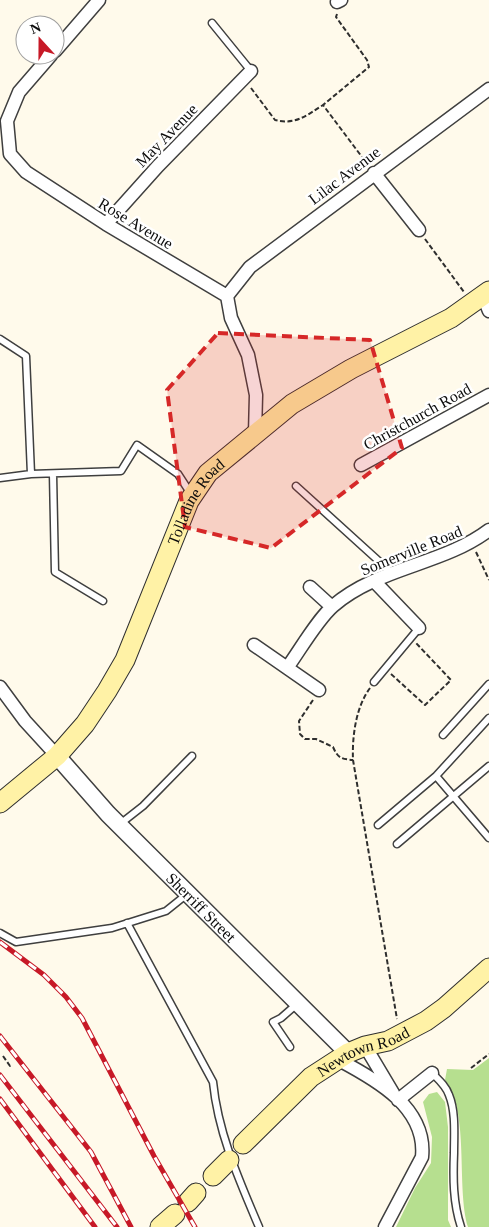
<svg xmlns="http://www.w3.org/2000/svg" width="489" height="1227" viewBox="0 0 489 1227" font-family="'Times New Roman',serif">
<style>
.forest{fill:#b6df8f}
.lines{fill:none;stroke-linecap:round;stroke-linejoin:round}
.service-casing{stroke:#3f3f3f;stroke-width:9}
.minor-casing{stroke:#3f3f3f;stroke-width:15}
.tertiary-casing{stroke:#3f3f3f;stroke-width:19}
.secondary-casing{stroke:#2e2e2e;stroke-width:21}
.path{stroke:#2e2e2e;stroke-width:2;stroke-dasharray:5 2.5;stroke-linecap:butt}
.service{stroke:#fff;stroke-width:6}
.minor{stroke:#fff;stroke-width:12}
.tertiary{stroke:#fff;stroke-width:16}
.secondary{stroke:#fff2a6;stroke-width:19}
.rail-casing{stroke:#c71927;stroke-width:5}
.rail{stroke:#fff;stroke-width:3;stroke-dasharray:9;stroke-linecap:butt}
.marked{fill:#d62828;fill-opacity:0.2;stroke:#d62828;stroke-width:4;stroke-dasharray:10 6;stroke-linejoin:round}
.labels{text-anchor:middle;stroke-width:5;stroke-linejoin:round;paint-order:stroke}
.street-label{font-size:16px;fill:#0c0c0c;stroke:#fff}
</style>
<rect width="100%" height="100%" fill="#fffaeb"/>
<!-- forest -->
<path class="forest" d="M489 1058V1227H468C456 1187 470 1111 445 1080L447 1069 473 1070Z
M437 1092 445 1102 448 1127V1220L451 1227H396L415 1188 431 1163 432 1137 423 1102 429 1094Z"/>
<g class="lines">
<!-- service casing -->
<g class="service-casing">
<path id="service" d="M212 23 251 71
M0 339 26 356 31 474
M53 474 55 572 103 601
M0 478 31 474 121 471 137 445 178 474 191 494
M296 486 392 573
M374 682 419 628
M489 718 436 776 489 838
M443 735 489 684
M120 824 143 806 192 756
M378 825 436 776
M397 844 489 766
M127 923 213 1082C218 1133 239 1180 259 1227
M0 933 16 942 112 928 166 911 186 895
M290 1047 273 1022 281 1018 297 1004
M432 1073C439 1080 446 1086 449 1095 456 1112 454 1135 454 1153 453 1178 453 1203 461 1227"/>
</g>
<!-- minor casing -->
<g class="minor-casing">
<path id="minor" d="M337 2 341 0
M55 51 99 0
M51 55 19 92 7 121 10 154 26 172 106 224 227 296 231 318 248 355 256 395 255 434
M374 173 419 230
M106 224 158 166 251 71
M227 296 250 267 489 89
M483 296 489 311
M361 465 489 395
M374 581 419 628
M310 587 332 607
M254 645 319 690
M287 668C300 650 317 620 333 606 378 567 443 565 489 530
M0 687 25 721 57 756
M365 1046 393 1093
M339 1060C377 1080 427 1108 422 1157L385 1227
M398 1100 432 1073"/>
</g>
<!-- tertiary casing -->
<g class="tertiary-casing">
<g id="tertiary">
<path id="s1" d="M57 756 108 814 348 1053"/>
</g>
</g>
<!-- secondary casing -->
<g class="secondary-casing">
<g id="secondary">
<path id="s2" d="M0 803 57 756 85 724 107 691 125 660 189 501 208 473 292 404 351 369 451 318 489 291"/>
<path id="s3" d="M243 1144 311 1077 348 1053 365 1046 388 1041 426 1021 444 1008 489 968"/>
<path d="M213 1176 229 1160"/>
<path d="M188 1202 196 1193"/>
<path d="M160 1227 175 1214"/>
</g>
</g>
<!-- path -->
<path class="path" d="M337 14 336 17 367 60 369 67 323 105 368 165
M251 88 275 120C295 125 306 116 323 105
M425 239 464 292
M476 552 489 580
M391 674 425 705 451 680 416 643
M370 688C356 707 352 736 353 760L397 1019
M313 700 299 721 300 734 305 739H316L333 747C338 758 341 759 353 760
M3 1056 10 1066 12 1064
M471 1068 489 1054"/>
<!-- service -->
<use href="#service" class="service"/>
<!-- minor -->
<use href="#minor" class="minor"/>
<!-- tertiary -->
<use href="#tertiary" class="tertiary"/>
<!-- secondary -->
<use href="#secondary" class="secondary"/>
<!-- rail casing -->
<g class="rail-casing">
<path id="rail" d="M0 942 44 975 66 997 82 1018 154 1156 195 1227
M0 1036 91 1152 131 1227
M0 1075 117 1227
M0 1099 95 1227"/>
</g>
<!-- rail -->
<use href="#rail" class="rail"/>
</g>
<!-- marked area -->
<path class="marked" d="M218 333 370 340 402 448 271 548 185 527 167 390Z"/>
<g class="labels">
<!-- street labels -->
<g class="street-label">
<text transform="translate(166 135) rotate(-46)" y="6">May Avenue</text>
<text transform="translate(344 175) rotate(-37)" y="6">Lilac Avenue</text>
<text transform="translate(136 223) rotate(31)" y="6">Rose Avenue</text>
<text transform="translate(417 416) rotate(-29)" y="6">Christchurch Road</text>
<text dy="6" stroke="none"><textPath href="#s2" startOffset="366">Tolladine Road</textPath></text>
<text transform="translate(411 550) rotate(-22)" y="6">Somerville Road</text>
<text dy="6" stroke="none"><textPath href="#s1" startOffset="209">Sherriff Street</textPath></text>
<text dy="6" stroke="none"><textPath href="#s3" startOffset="154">Newtown Road</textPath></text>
</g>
</g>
<!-- north arrow -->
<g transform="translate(40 40) rotate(339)"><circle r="24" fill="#ffffff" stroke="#9e9e9e"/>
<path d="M0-4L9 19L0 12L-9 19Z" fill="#c71927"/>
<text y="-8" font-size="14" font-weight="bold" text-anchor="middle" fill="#0c0c0c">N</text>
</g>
</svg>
